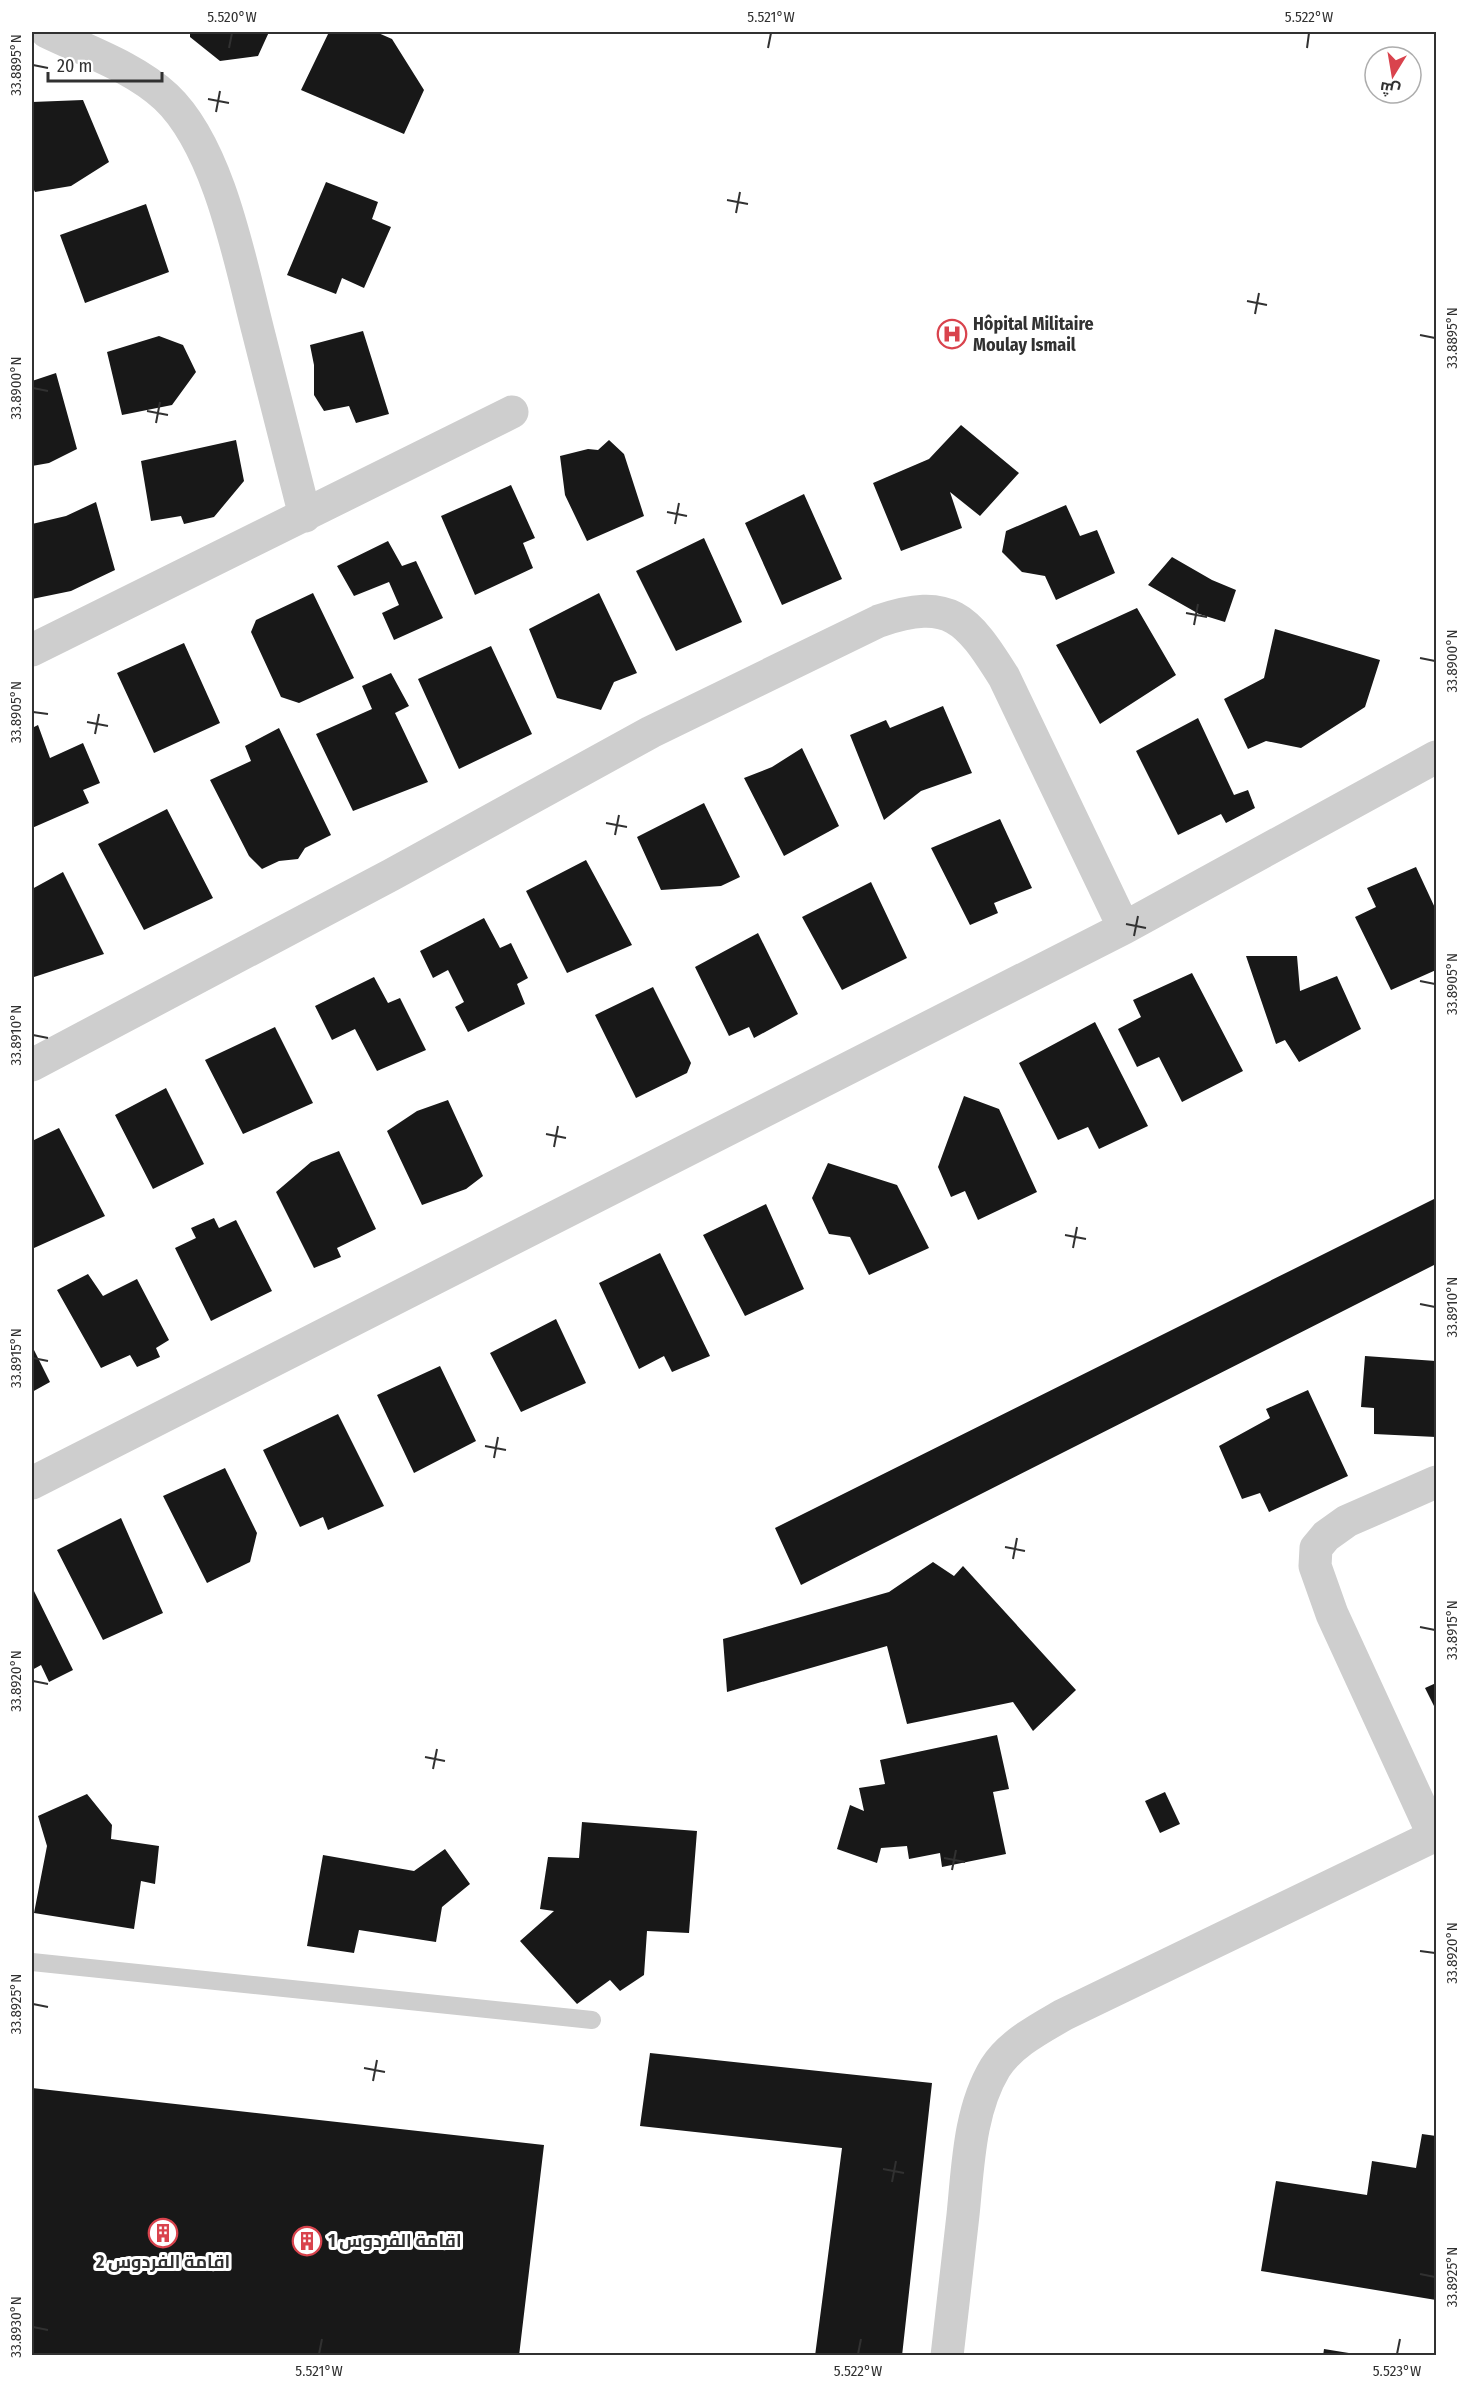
<svg xmlns="http://www.w3.org/2000/svg" width="1468" height="2387" viewBox="0 0 1468 2387" font-family="'Fira Sans Condensed',Cairo,sans-serif">
<style>
.building{fill:#181818}
.lines{fill:none;stroke-linecap:round;stroke-linejoin:round}
.service{stroke:#cecece;stroke-width:18}
.minor{stroke:#cecece;stroke-width:33}
.ticks{fill:none;stroke:#313131;stroke-width:2}
.labels{text-anchor:middle;stroke-width:6;stroke-linejoin:round;paint-order:stroke}
.poi-label{font-size:18px;font-weight:bold;fill:#313131;stroke:#fff;text-anchor:start}
.neatline{fill:none;stroke:#313131;stroke-width:2}
.ticks-label{font-size:15px;text-anchor:middle;fill:#313131}
</style>
<rect width="100%" height="100%" fill="#fff"/>
<!-- building -->
<path class="building" d="M190 32H269L258 56 220 61 190 37Z
M329 32H376L392 39 424 90 404 134 301 90Z
M83 100 109 162 71 186 35 192 32 186V102Z
M326 182 378 202 372 219 391 227 364 288 342 278 336 294 287 275Z
M146 204 169 272 85 303 60 235Z
M363 331 389 414 356 423 349 406 324 411 314 395V365L310 345Z
M159 336 183 345 196 372 172 405 122 415 107 352Z
M56 373 77 449 49 463 32 466V381Z
M961 425 1019 473 980 516 950 492 962 528 901 551 873 483 929 459Z
M236 440 244 481 214 517 184 524 181 516 151 521 141 461Z
M609 440 624 454 644 516 587 541 565 495 560 456 588 449 598 450Z
M511 485 535 538 523 543 533 568 475 595 441 516Z
M804 494 842 579 782 605 745 523Z
M96 502 115 570 71 591 32 599V524L66 516Z
M1066 505 1080 536 1097 530 1115 573 1056 600 1045 576 1022 572 1002 552 1006 531Z
M704 538 742 622 676 651 636 571Z
M388 541 402 566 416 561 443 618 394 640 382 613 399 605 389 582 354 596 337 566Z
M1172 557 1212 580 1236 590 1225 622 1199 614 1148 585Z
M313 593 354 678 299 703 281 697 251 632 256 620Z
M599 593 637 673 614 682 601 710 557 698 529 629Z
M1137 608 1176 675 1100 724 1056 645Z
M1275 629 1380 660 1365 707 1301 748 1266 741 1248 749 1224 699 1264 678Z
M184 643 220 723 154 753 117 673Z
M491 646 532 734 459 769 418 679Z
M391 673 409 706 395 713 428 782 353 811 316 734 372 709 362 686Z
M943 706 972 773 921 791 884 820 850 735 886 720 890 728Z
M1198 718 1234 795 1248 790 1255 808 1226 823 1221 814 1178 835 1136 751Z
M38 725 50 758 83 743 100 783 83 790 89 803 32 828V728Z
M279 728 331 835 305 848 298 859 279 861 262 869 249 856 210 780 251 761 245 746Z
M802 748 839 826 784 856 744 778 772 767Z
M704 803 740 877 721 886 661 890 637 837Z
M167 809 213 898 144 930 98 844Z
M1000 819 1032 888 994 903 998 913 970 925 931 848Z
M586 860 632 945 567 973 526 891Z
M1416 867 1436 910V970L1391 990 1355 917 1376 907 1367 888Z
M63 872 104 954 34 977 32 972V889Z
M871 882 907 958 842 990 802 917Z
M484 918 500 948 511 943 528 978 517 984 525 1004 468 1032 455 1007 464 1002 448 970 433 978 420 951Z
M758 933 798 1014 754 1038 749 1027 729 1036 695 967Z
M1246 956H1297L1300 991 1337 976 1361 1029 1299 1062 1285 1040 1276 1044Z
M1192 973 1243 1071 1182 1102 1159 1057 1137 1067 1118 1029 1141 1017 1133 1000Z
M374 977 388 1003 400 998 426 1050 377 1071 355 1029 332 1040 315 1006Z
M653 987 691 1063 687 1073 636 1098 595 1015Z
M1095 1022 1148 1126 1099 1149 1088 1127 1058 1140 1019 1063Z
M275 1027 313 1103 243 1134 205 1060Z
M166 1088 204 1164 153 1189 115 1115Z
M964 1096 999 1109 1037 1192 978 1220 965 1191 951 1197 938 1167Z
M448 1100 483 1176 466 1189 422 1205 387 1131 417 1111Z
M59 1128 105 1216 34 1248 32 1242V1141Z
M339 1151 376 1229 337 1248 341 1257 314 1268 276 1192 311 1162Z
M828 1163 897 1185 929 1248 869 1275 850 1237 829 1234 812 1198Z
M1436 1198V1264L801 1585 775 1528Z
M766 1204 804 1289 745 1316 703 1235Z
M214 1218 219 1228 236 1220 272 1291 211 1321 175 1248 196 1238 191 1228Z
M660 1253 710 1356 672 1372 664 1356 639 1369 599 1283Z
M88 1274 103 1296 137 1279 169 1340 156 1348 160 1357 137 1367 130 1355 101 1368 57 1290Z
M556 1319 586 1383 521 1412 490 1353Z
M32 1346 50 1382 32 1392Z
M1365 1356 1436 1361V1437L1374 1434V1408L1361 1407Z
M440 1366 476 1441 414 1473 377 1395Z
M1308 1390 1348 1476 1269 1512 1260 1493 1242 1499 1219 1446 1270 1418 1266 1409Z
M338 1414 384 1506 328 1530 323 1517 300 1527 263 1450Z
M225 1468 257 1533 250 1562 207 1583 163 1496Z
M121 1518 163 1613 103 1640 57 1550Z
M933 1562 954 1576 963 1566 1076 1690 1033 1731 1013 1702 907 1724 887 1646 727 1692 723 1639 889 1592Z
M32 1587 73 1670 49 1682 41 1665 32 1670Z
M1436 1683V1710L1425 1688Z
M997 1735 1009 1789 993 1792 1006 1854 942 1867 940 1853 909 1859 907 1846 881 1848 877 1863 837 1849 850 1805 864 1811 859 1788 885 1784 880 1760Z
M1165 1792 1180 1824 1160 1833 1145 1801Z
M87 1794 112 1825 111 1839 159 1846 155 1884 141 1881 134 1929 34 1913 47 1846 38 1816Z
M582 1822 697 1831 689 1933 647 1931 644 1975 620 1991 610 1980 577 2004 520 1941 554 1911 540 1909 548 1857 579 1858Z
M445 1849 470 1884 442 1907 436 1942 359 1930 354 1953 307 1946 323 1855 414 1871Z
M650 2053 932 2083 902 2356H815L842 2148 640 2126Z
M32 2088 544 2145 519 2356H32Z
M1422 2134 1436 2136V2300L1261 2271 1276 2181 1367 2195 1372 2161 1416 2168Z
M1324 2349 1355 2354V2356H1323Z"/>
<g class="lines">
<!-- service -->
<path class="service" d="M32 1962 592 2020"/>
<!-- minor -->
<path class="minor" d="M47 32C86 51 134 67 166 97 219 147 240 261 258 331 273 392 289 454 305 516
M32 650 512 412
M32 1065 391 875 651 732 879 621C950 597 967 618 1004 677L1124 928
M32 1483 1124 928 1436 757
M1434 1836 1332 1614 1315 1566 1316 1548 1326 1536 1347 1521 1436 1482
M947 2356C952 2309 958 2262 963 2215 968 2167 969 2111 995 2068 1010 2044 1039 2029 1063 2015L1436 1835"/>
</g>
<!-- ticks -->
<path class="ticks" d="M229 48 232 33M768 48 771 33M1307 48 1309 33M33 65 48 68M208 99 229 103M216 112 220 91M727 200 748 204M736 213 740 192M1247 301 1267 305M1255 314 1259 293M1420 335 1435 338M33 388 48 391M147 411 168 415M156 423 160 402M667 512 687 516M675 524 679 503M1186 613 1207 617M1194 625 1198 604M1420 658 1435 661M33 712 48 714M87 722 108 726M95 734 99 714M606 823 627 827M615 835 619 815M1126 924 1146 928M1134 936 1138 916M1420 981 1435 984M33 1035 48 1038M546 1134 566 1138M554 1147 558 1126M1065 1235 1086 1239M1073 1248 1077 1227M1420 1304 1435 1307M33 1358 48 1361M485 1446 506 1450M494 1458 498 1437M1005 1547 1025 1551M1013 1559 1017 1538M1420 1627 1435 1630M33 1681 48 1684M425 1757 445 1761M433 1769 437 1749M944 1858 965 1862M952 1870 956 1850M1420 1951 1435 1953M33 2004 48 2007M364 2068 385 2072M373 2081 377 2060M883 2169 904 2173M892 2182 896 2161M1420 2274 1435 2277M33 2327 48 2330M319 2354 322 2339M858 2354 861 2339M1397 2354 1400 2339"/>
<!-- icons -->
<defs>
<g id="hospital-ring" transform="scale(1.5)"><circle r="9.5" fill="#fff" stroke="#d9434d" stroke-width="1.5"/><path d="M-5-5h3v3.5h4V-5h3V5h-3V1.5h-4V5h-3Z" fill="#d9434d"/></g>
<g id="building-ring" transform="scale(1.5)"><circle r="9.5" fill="#fff" stroke="#d9434d" stroke-width="1.5"/><path d="M-4-6H4V6H1V3H-1V6H-4ZM-2.5-4.3h1.7v1.8h-1.7ZM.8-4.3h1.7v1.8H.8ZM-2.5-1h1.7V.8h-1.7ZM.8-1h1.7V.8H.8Z" fill="#d9434d"/></g>
</defs>
<g fill-rule="evenodd">
<use href="#hospital-ring" x="952" y="334"/>
<use href="#building-ring" x="163" y="2233"/>
<use href="#building-ring" x="307" y="2241"/>
</g>
<g class="labels">
<!-- poi labels -->
<g class="poi-label">
<text x="973" y="330">Hôpital Militaire<tspan x="973" dy="21">Moulay Ismail</tspan></text>
<text x="328" y="2247">اقامة الفردوس 1</text>
<text x="163" y="2268" text-anchor="middle">اقامة الفردوس 2</text>
</g>
</g>
<!-- border -->
<rect width="1468" height="2387" fill="none" stroke="#ffffff" stroke-width="66"/>
<!-- north arrow -->
<g transform="translate(1393 75) rotate(191)"><circle r="28" fill="#ffffff" stroke="#adadad" stroke-width="1.5"/>
<path d="M0-4.5L10 22L0 15L-10 22Z" fill="#d9434d"/>
<text y="-9" font-size="16" font-weight="bold" text-anchor="middle" fill="#313131">ش</text>
</g>
<!-- scale -->
<path d="M48 72v9h114v-9" fill="none" stroke="#313131" stroke-width="3"/>
<text x="57" y="72" font-size="18" fill="#313131" stroke="#ffffff" stroke-width="4.5" paint-order="stroke">20 m</text>
<rect x="33" y="33" width="1402" height="2321" class="neatline"/>
<g class="ticks-label">
<text x="232" y="22">5.520°W</text>
<text x="771" y="22">5.521°W</text>
<text x="1309" y="22">5.522°W</text>
<text transform="translate(16 65) rotate(-90)" y="5">33.8895°N</text>
<text transform="translate(1452 338) rotate(-90)" y="5">33.8895°N</text>
<text transform="translate(16 388) rotate(-90)" y="5">33.8900°N</text>
<text transform="translate(1452 661) rotate(-90)" y="5">33.8900°N</text>
<text transform="translate(16 712) rotate(-90)" y="5">33.8905°N</text>
<text transform="translate(1452 984) rotate(-90)" y="5">33.8905°N</text>
<text transform="translate(16 1035) rotate(-90)" y="5">33.8910°N</text>
<text transform="translate(1452 1307) rotate(-90)" y="5">33.8910°N</text>
<text transform="translate(16 1358) rotate(-90)" y="5">33.8915°N</text>
<text transform="translate(1452 1630) rotate(-90)" y="5">33.8915°N</text>
<text transform="translate(16 1681) rotate(-90)" y="5">33.8920°N</text>
<text transform="translate(1452 1953) rotate(-90)" y="5">33.8920°N</text>
<text transform="translate(16 2004) rotate(-90)" y="5">33.8925°N</text>
<text transform="translate(1452 2277) rotate(-90)" y="5">33.8925°N</text>
<text transform="translate(16 2327) rotate(-90)" y="5">33.8930°N</text>
<text x="319" y="2376">5.521°W</text>
<text x="858" y="2376">5.522°W</text>
<text x="1397" y="2376">5.523°W</text>
</g>
</svg>
